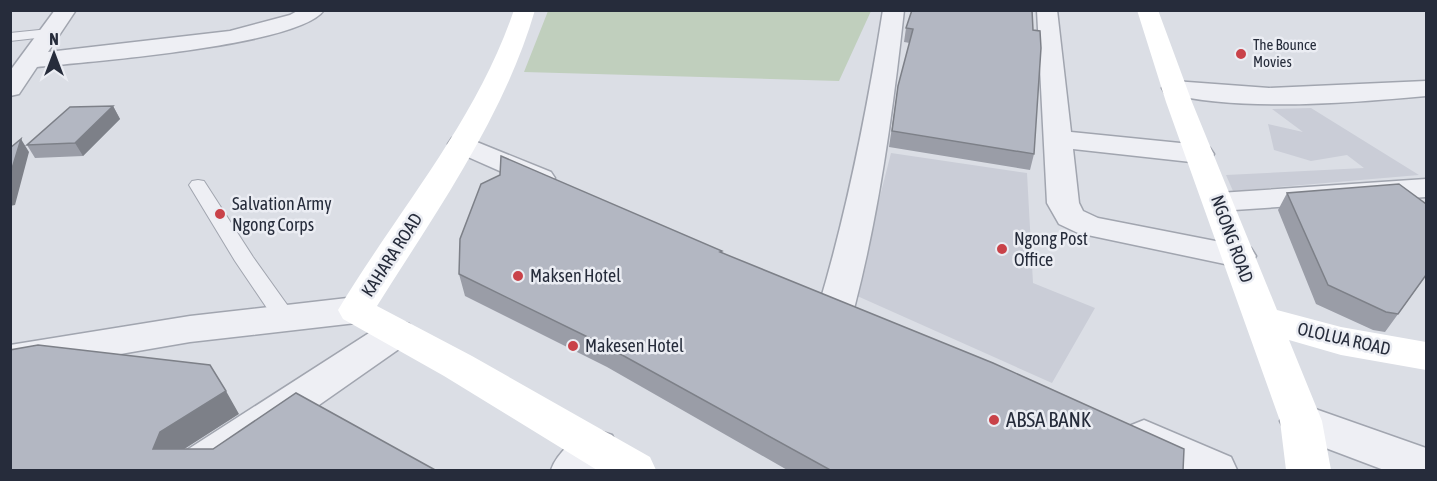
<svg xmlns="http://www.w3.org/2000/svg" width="1437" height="481" viewBox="0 0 1437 481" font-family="'Asap Condensed',sans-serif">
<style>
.built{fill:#cacdd7}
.green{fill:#c0cfbd}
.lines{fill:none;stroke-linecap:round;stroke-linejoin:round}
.lane-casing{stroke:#a1a5af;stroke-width:2}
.street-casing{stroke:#a1a5af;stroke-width:3}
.lane{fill:#eeeff4;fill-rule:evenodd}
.street{fill:#eeeff4;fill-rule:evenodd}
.secondary{fill:#fff;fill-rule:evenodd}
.wall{fill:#9a9da7}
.shaded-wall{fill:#7d8088}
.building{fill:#b3b7c2;stroke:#7d8088;stroke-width:1.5}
.poi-dot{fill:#c94249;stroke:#ebedf3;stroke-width:2}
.labels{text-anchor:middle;stroke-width:5;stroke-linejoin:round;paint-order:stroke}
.far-poi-label{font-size:15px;fill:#262c3b;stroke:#ebedf3;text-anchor:start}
.poi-label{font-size:18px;fill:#262c3b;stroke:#ebedf3;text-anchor:start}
.street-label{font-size:18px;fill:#262c3b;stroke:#ebedf3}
.near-poi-label{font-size:21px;fill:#262c3b;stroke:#ebedf3;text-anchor:start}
</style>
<rect width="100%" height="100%" fill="#dbdee5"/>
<!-- built -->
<path class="built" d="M1311 108 1419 175 1233 191 1226 175 1364 168 1347 155 1311 161 1274 150 1268 124 1303 132 1272 109Z
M891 153 1027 173 1033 283 1095 308 1052 383 855 295Z"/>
<!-- green -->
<path class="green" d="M548 11V10L871 11 839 81 524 72Z"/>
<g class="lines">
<!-- lane casing -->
<g class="lane-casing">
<path id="lane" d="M49 29 56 33 54 36 10 41V33Z
M198 180 204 181 253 257 293 313 296 318 293 323 285 326 277 323 235 261 189 185 192 181Z"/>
</g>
<!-- street casing -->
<g class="street-casing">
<path id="street" d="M55 10H76L48 52 230 31 290 15 299 10H324C300 46 87 62 37 67L19 94 10 96V71Z
M883 10H904C893 110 880 208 855 305L850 314 837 317 824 314 819 305C848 208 867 110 883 10Z
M1037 10H1057L1071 132 1200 145 1210 148 1214 154 1210 160 1200 163 1073 149 1079 203 1083 211 1098 218 1251 248 1256 256 1251 264 1239 267 1078 233 1059 224 1047 203Z
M1174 81 1269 88 1426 81V96C1349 103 1241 112 1165 93L1162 88 1165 83Z
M462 136 551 172 555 178 551 184 540 187 529 184 452 150 448 144 452 138Z
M1426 179V197L1219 211 1208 209 1204 202 1208 195 1219 193Z
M356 297 369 301 374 310 369 319 356 323 190 342 10 373V345L190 316Z
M396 320 409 324 415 333 409 342 226 470H170L176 457 383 324Z
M1301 404 1426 448V470H1384L1286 433 1280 421 1286 409Z
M1144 420 1231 457 1237 470H1172L1129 450 1122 438 1129 426Z
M596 430 612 435 618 448 612 461 602 470H551C558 451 576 437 596 430Z"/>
</g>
<!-- lane -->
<use href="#lane" class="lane"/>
<!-- street -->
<use href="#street" class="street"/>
<!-- secondary -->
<path class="secondary" d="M514 10H535C504 117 436 212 377 306L472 356 650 457 656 470H597L444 376 343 319 338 310C398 210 476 122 514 10Z
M1137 10H1158L1192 102 1277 310 1341 327 1426 342V370L1341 355 1289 340 1322 421 1331 470H1286L1280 421 1166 102Z"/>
</g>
<!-- wall -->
<path class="wall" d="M912 10 1034 154 1030 170 889 147 898 86 910 43 904 42 906 28Z
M113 106 120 119 83 156 35 158 27 145Z
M1287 193 1426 204V278L1425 277 1385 332 1373 330 1316 304 1278 210Z
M722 251V253L1183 471H789L607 367 465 296 459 274Z"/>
<!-- shaded-wall -->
<path class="shaded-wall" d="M113 106 120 119 83 156 75 143Z
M21 139 29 152 15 205 10 206V175Z
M226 391 239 414 175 455 153 449 160 432Z"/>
<!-- building -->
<path class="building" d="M912 10H1032L1033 30 1040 31 1041 48 1034 154 892 131 898 86 913 29 906 28Z
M113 106 75 143 27 145 70 107Z
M21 139 10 175V148Z
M501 156 722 251 720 252 993 363 1184 449 1183 471H832L604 345 459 274 460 239 481 184 500 175Z
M1399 184 1426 204V275L1398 314 1386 312 1328 285 1287 193Z
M38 345 210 365 226 391 160 432 153 449H213L296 393 437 471H10V350Z"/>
<!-- markers -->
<g class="poi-dot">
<circle cx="1241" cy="54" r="6"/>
<circle cx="220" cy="214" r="6"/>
<circle cx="1002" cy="249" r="6"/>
<circle cx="518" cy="276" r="6"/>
<circle cx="573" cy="346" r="6"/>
<circle cx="994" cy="420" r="6"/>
</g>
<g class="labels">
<!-- far-poi labels -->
<g class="far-poi-label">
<text x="1253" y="50">The Bounce<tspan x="1253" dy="17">Movies</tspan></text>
</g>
<!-- poi labels -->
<g class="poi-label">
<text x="232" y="210">Salvation Army<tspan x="232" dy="21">Ngong Corps</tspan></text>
<text x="1014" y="245">Ngong Post<tspan x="1014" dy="21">Office</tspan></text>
<text x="530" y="282">Maksen Hotel</text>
<text x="585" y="352">Makesen Hotel</text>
</g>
<!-- street labels -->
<g class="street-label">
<text transform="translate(1232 239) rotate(70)" y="6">NGONG ROAD</text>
<text transform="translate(392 255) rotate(-57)" y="6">KAHARA ROAD</text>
<text transform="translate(1344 339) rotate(13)" y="6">OLOLUA ROAD</text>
</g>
<!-- near-poi labels -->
<g class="near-poi-label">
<text x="1006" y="427">ABSA BANK</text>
</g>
</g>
<!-- border -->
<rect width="1437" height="481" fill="none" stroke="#262c3b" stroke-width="24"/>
<!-- north arrow -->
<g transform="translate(54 54)" stroke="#ebedf3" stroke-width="4.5" paint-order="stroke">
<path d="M0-4.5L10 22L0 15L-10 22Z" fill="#262c3b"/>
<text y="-9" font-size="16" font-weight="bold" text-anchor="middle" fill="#262c3b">N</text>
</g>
</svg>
